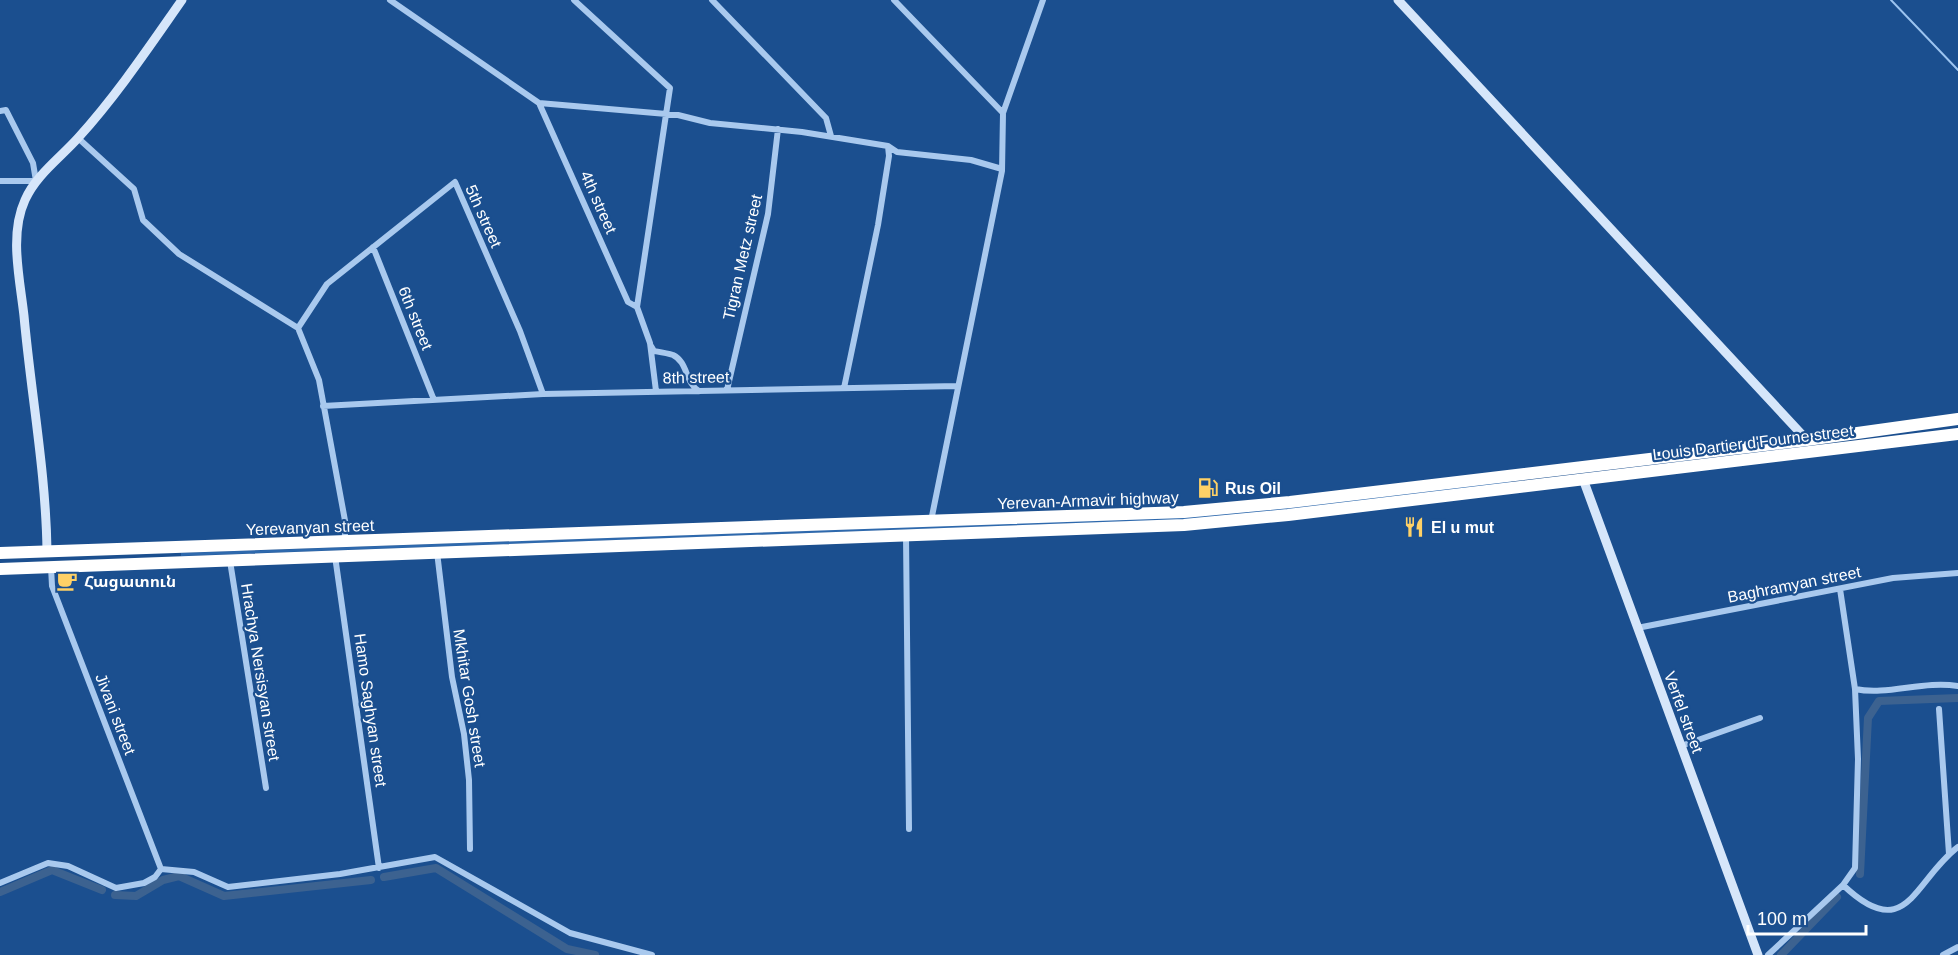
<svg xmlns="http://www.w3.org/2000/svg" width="1958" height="955" viewBox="0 0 1958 955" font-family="Helvetica,'Noto Sans Armenian',sans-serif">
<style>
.green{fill:#2e69ad}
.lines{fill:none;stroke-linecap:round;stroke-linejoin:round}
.stream{stroke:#9cc4f0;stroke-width:2}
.canal{stroke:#3c6290;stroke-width:8}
.street{stroke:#a9c9ee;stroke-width:6}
.secondary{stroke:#d6e6fa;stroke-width:9}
.highway{stroke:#fff;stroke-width:12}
.labels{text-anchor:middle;stroke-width:4.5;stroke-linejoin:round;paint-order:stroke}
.street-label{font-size:16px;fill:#fff;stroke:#1b4f8f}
.poi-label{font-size:16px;font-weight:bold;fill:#fff;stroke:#1b4f8f;text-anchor:start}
</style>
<rect width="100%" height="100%" fill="#1b4f8f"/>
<!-- green -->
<path class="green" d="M1511 480V484L1223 518 181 556V553L1159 518Z"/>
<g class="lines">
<!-- stream -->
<path class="stream" d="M1891 0 1958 70"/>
<!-- canal -->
<path class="canal" d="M1860 874 1868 718 1879 701 1958 698
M384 877 436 868 567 949 595 955
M0 892 52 870 102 890
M115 895 136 896 163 880 179 876 224 896 371 880
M1781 955 1837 897"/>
<!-- street -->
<path class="street" d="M390 0 539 103 678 115 710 123 802 132 888 146 897 152 971 160 1002 169
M574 0 670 88 637 307 650 343 656 391
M712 0 826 118 831 136
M894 0 1003 113 1002 171 931 521
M539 103 628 302 637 307
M0 111 6 110 33 163 36 181H0
M1003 113 1043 0
M78 138 134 189 143 220 179 254 298 328 319 380 346 526 344 542
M373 247 434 400
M298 328 327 284 455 182 520 331 543 394
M651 346 654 351C660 352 667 353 673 355 688 362 685 383 699 391
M844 388 878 225 889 156 888 146
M727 390 768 214 778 129
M323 406 543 394 958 386
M906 535 909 829
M437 552 452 677 464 734 469 780 470 849
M335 556 379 868
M230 561 266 788
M51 567 52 586 161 869
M1637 628 1893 578 1958 573
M1855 689C1888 696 1923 680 1958 686
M1939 709 1949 854
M1681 746 1760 718
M161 869 194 872 228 887 340 874 435 857 570 933 652 955
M0 883 48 863 68 866 116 888 144 883 155 877 161 869
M1843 885C1907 946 1914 880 1958 847
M1768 955 1843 885 1855 868 1858 759 1855 689 1840 589
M1943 955 1958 947"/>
<!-- secondary -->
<path class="secondary" d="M1398 0 1807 440
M1583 479 1758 955
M47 551C46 473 31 394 24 316 20 279 9 235 25 200 36 175 60 158 78 138 117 95 149 47 182 0"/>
<!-- highway -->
<path class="highway" d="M0 553 1184 512 1290 502 1807 440 1958 419
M0 569 1184 525 1288 515 1958 434"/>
</g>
<!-- icons -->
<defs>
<g id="fuel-bare" transform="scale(1.62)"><path d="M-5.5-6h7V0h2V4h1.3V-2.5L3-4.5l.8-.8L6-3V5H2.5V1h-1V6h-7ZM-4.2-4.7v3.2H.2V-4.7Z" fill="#ffd166" stroke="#1b4f8f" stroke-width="2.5" paint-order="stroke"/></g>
<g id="restaurant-bare" transform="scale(1.62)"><path d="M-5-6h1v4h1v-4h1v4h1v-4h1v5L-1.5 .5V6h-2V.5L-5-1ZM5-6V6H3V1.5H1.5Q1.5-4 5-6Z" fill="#ffd166" stroke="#1b4f8f" stroke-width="2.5" paint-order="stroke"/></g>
<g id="cafe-bare" transform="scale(1.62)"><path d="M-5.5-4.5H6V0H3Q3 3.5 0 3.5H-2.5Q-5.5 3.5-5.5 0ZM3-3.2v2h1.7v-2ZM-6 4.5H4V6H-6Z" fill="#ffd166" stroke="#1b4f8f" stroke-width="2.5" paint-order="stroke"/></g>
</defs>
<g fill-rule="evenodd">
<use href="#fuel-bare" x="1208" y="488"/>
<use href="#restaurant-bare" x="1414" y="527"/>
<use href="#cafe-bare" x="67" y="581"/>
</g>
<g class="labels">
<!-- street labels -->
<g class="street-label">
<text transform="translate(599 202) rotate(66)" y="6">4th street</text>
<text transform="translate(484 216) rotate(66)" y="6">5th street</text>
<text transform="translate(742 257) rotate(-77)" y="6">Tigran Metz street</text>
<text transform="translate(416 318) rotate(68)" y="6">6th street</text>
<text transform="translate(696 377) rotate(-1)" y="6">8th street</text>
<text transform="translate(1753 442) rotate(-7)" y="6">Louis Dartier d'Fourne street</text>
<text transform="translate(1088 500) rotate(-2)" y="6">Yerevan-Armavir highway</text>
<text transform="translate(310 527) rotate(-2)" y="6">Yerevanyan street</text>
<text transform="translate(1794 584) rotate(-11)" y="6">Baghramyan street</text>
<text transform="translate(261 672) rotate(81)" y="6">Hrachya Nersisyan street</text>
<text transform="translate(470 698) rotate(81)" y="6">Mkhitar Gosh street</text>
<text transform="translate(371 710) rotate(82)" y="6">Hamo Saghyan street</text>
<text transform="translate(1684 712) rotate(70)" y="6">Verfel street</text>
<text transform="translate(116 714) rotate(69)" y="6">Jivani street</text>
</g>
<!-- poi labels -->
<g class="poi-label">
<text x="1225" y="494">Rus Oil</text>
<text x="1431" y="533">El u mut</text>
<text x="84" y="587">Հացատուն</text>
</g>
</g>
<!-- scale -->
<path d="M1748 925v9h118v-9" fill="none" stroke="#ffffff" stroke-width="3"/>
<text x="1757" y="925" font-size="18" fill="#ffffff" stroke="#1b4f8f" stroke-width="4.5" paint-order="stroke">100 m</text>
</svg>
